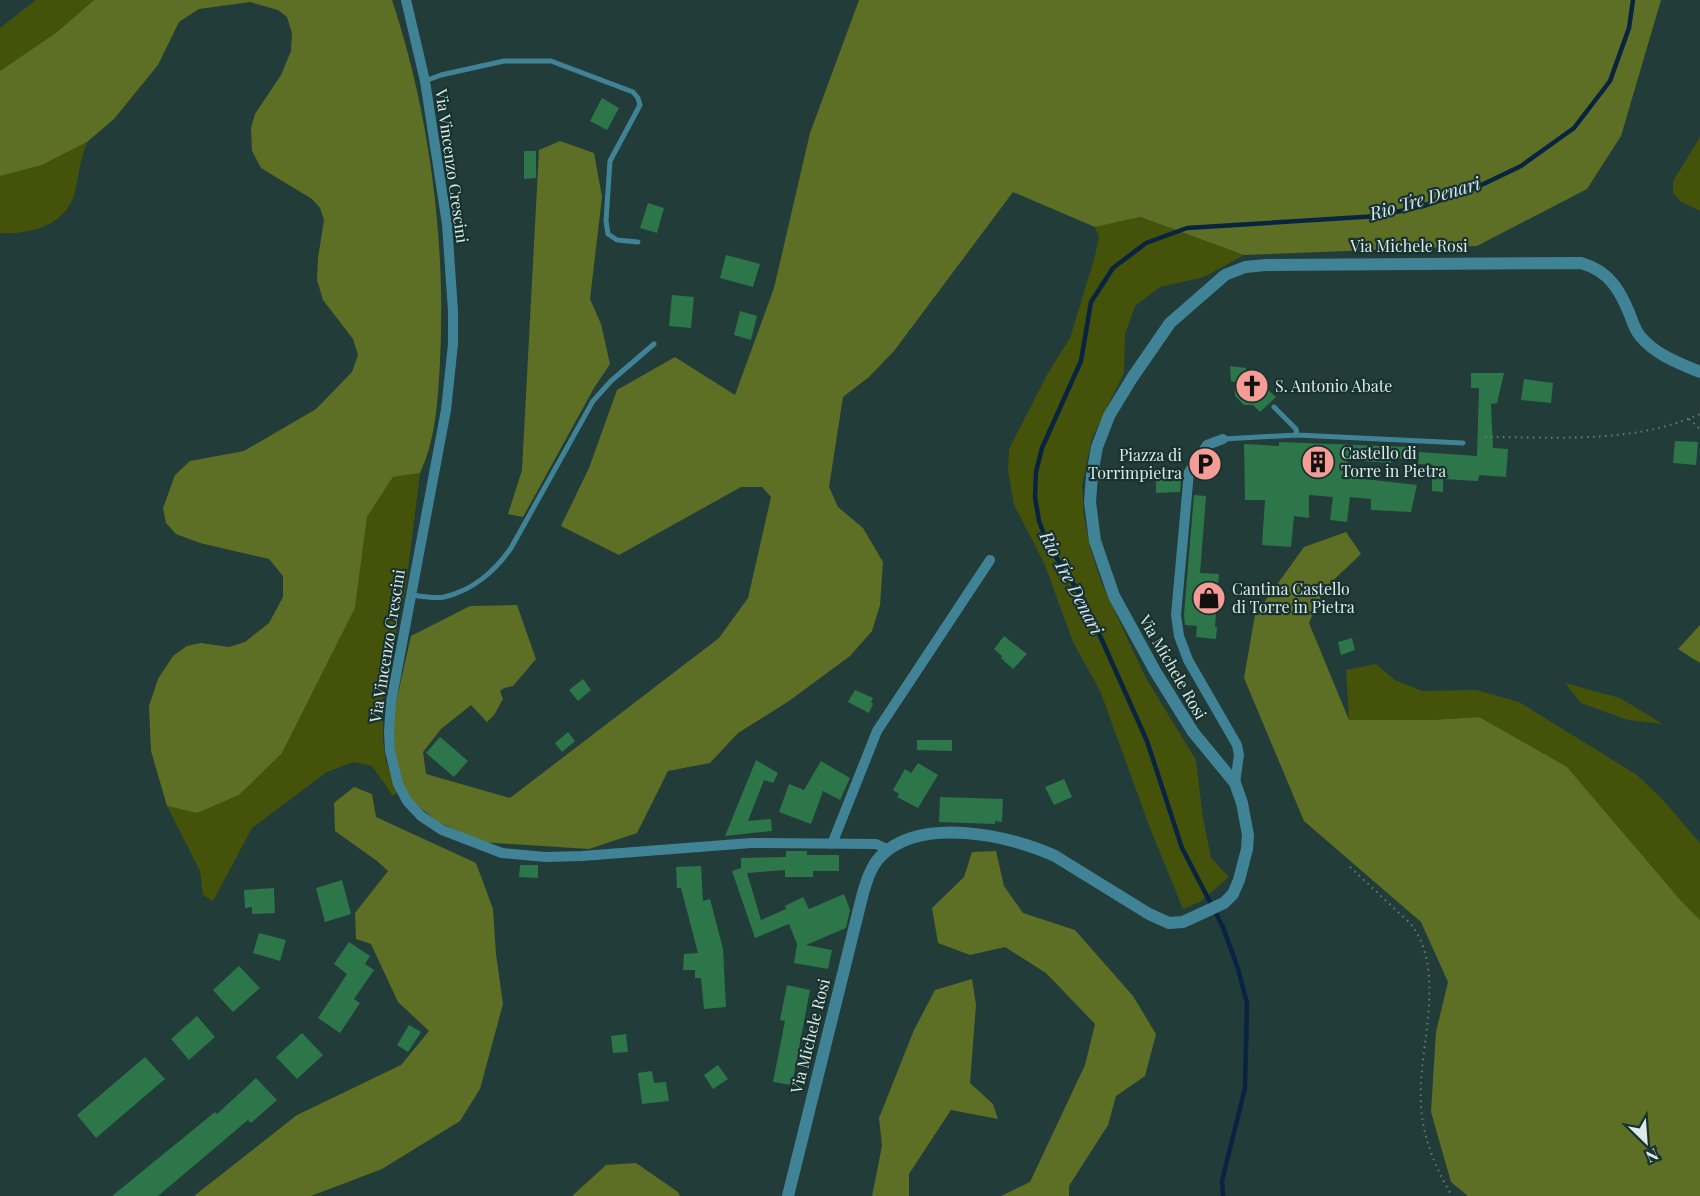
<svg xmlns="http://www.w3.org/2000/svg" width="1700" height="1196" viewBox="0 0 1700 1196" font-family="'Playfair Display',serif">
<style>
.green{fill:#44520a}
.forest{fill:#5d6f24}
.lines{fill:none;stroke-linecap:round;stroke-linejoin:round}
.stream{stroke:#092440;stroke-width:4.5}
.building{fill:#2d764a}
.path{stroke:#687e7b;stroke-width:2;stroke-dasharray:1.5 4.5;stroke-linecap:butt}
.service{stroke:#418396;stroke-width:5}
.minor{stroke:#418396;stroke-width:10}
.tertiary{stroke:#418396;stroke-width:12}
.labels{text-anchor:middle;stroke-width:4.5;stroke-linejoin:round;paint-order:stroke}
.street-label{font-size:16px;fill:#dcebe9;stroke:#18322f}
.poi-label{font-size:16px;fill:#dcebe9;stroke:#18322f;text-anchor:start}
.water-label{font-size:18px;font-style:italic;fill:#d7e5f5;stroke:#18322f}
</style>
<rect width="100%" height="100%" fill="#223c39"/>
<!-- green -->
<path class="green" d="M36 0H94L57 32 0 71V28Z
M1700 137V211L1680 201 1673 193V181Z
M87 142C80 160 79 174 75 192 67 225 30 235 0 233V176L42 165Z
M1139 217 1244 255 1204 277 1160 287 1135 306 1125 334 1124 373 1092 438 1082 485 1084 517 1091 551 1102 584 1146 678 1196 760 1203 818 1211 858 1229 877 1200 902 1183 909 1150 828 1101 693 1073 642 1045 565 1014 505 1008 471 1009 449 1048 373 1070 338 1095 256 1099 237 1095 227Z
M420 473 406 586 383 695V741L386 761 398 792 393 796 372 766 354 762 327 772 252 828 213 901 203 895 200 871 167 806 197 813 282 753 355 608 367 517 393 477Z
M1376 664 1395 680 1422 691 1476 690 1519 702 1637 775 1662 799 1700 843V920L1479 717 1431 720H1349L1346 670Z
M1565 683 1620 698 1663 724 1628 720 1581 703Z"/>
<!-- forest -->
<path class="forest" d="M94 0H392C430 115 446 241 440 361 438 399 436 439 420 473L393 477 367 517 355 608 282 753 239 795 197 813 167 806 151 751 149 706 158 679 173 656 187 646 201 643 229 647 245 642 269 623 283 597V576L269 559 200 543 176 534 166 523 163 508 175 475 190 461 244 451 316 409 352 372 358 355 353 339 323 300 317 280 318 258 324 220 320 208 312 199 261 168 252 151 251 128 255 114 281 75 291 51 292 33 287 17 278 10 250 2 199 9 179 22 158 65 114 119 87 142 42 165 0 176V71L57 32Z
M859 0H1661L1621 136 1587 189 1477 246 1244 255 1140 217 1095 227 1013 192 894 351 869 377 843 397 829 487 838 507 863 528 883 562 880 605 872 631 850 656 789 701 738 733 710 763 668 771 637 833 589 849 481 842 438 822 408 798 397 771 392 720 411 636 470 606 517 605 536 659 513 686 504 688 500 691 503 699 494 715 487 722 471 705 441 729 423 752 426 774 510 798 719 638 748 598 771 497 762 487H741L619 555 561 526 589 468 617 390 675 357 735 395 774 288 810 133Z
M560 141 594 153 602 197 590 299 601 324 610 364 594 388 523 517 508 514 522 470 539 150Z
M1346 532 1361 554 1324 589 1309 623 1349 720H1431L1479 717 1567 767 1681 901 1700 920V1196H1468L1451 1182 1431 1112 1436 1032 1448 982 1421 922 1304 821 1244 678 1255 615 1304 547Z
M1700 625V663L1678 649Z
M354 787 372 794 376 817 476 863 493 909 496 954 503 1004 480 1089 460 1121 382 1169 311 1196H194L297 1115 401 1065 429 1031 398 1002 371 944 356 939 355 913 388 871 377 861 335 831 334 803Z
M996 851 1004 886 1023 913 1075 930 1133 996 1156 1034 1145 1076 1116 1096 1108 1125 1069 1186V1196H1001L1030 1182 1085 1065 1095 1024 1046 973 1005 947 970 955 938 943 932 908 964 877 972 852Z
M972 979 976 1005 970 1083 993 1104 998 1119 951 1110 909 1174V1196H872L882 1146 879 1118 914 1030 935 990Z
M636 1163 678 1192 680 1196H572L606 1165Z"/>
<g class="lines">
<!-- stream -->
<path class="stream" d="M1223 1196 1222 1181 1245 1088 1247 1003 1238 969 1223 927 1182 848 1147 741 1084 600 1048 545 1039 521 1035 497 1036 472 1042 448 1081 361 1091 302 1113 268 1146 243 1187 228 1378 216 1423 206 1471 190 1521 166 1574 128 1610 81 1629 28 1633 0"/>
</g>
<!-- building -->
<path class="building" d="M602 98 619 108 607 130 590 121Z
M524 151H536V178L524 179Z
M648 203 664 208 657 233 640 228Z
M726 255 760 264 753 287 720 278Z
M672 295 694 297 691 328 669 326Z
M740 311 757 316 751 340 734 335Z
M1230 366 1246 368V372L1260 371 1269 381V391L1276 397 1260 412 1253 405H1244L1235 396V382L1231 381Z
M1471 373H1504L1497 403 1491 404 1493 448 1508 449 1506 477 1479 475 1478 481 1443 479V492L1432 491V465L1418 464 1419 452 1477 456 1479 388H1471Z
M1524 379 1553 383 1551 403 1521 400Z
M1675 441 1698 442 1696 465 1673 463Z
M1279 442 1409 447 1410 459 1391 458V463L1348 460 1346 477 1417 485 1411 512 1371 510V499L1350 497 1347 522 1330 520 1333 497 1309 495V518L1294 516 1291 547 1262 545 1265 500H1245L1244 444 1279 446Z
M1156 479H1181L1180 492 1156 493Z
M1194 495 1206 496 1200 573 1219 574 1215 627H1217L1216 639 1196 637 1197 626 1185 625 1184 615Z
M1004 636 1027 654 1013 669 1001 658 1002 656 994 649Z
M1352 638 1355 650 1341 655 1338 642Z
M583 679 591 690 578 701 569 690Z
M855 690 873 698 871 702 873 704 869 713 848 702Z
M568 732 575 741 562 752 555 743Z
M440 737 468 761 454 777 426 753Z
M917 740H952V751L917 750Z
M756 760 778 773 773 783 764 780 748 821 771 819 772 831 725 836Z
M821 761 850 778 840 800 823 791 811 824 779 812 789 784 804 790Z
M918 763 938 775 918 808 897 797 899 794 893 790 905 769 911 773Z
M1064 779 1072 797 1054 805 1045 787Z
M940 797 1003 799 1002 822 995 821V824L939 822Z
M786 851H807V855H839V871H813V877H785V870L747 873 761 920 786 909 785 906 803 897 809 909 844 894 850 910 846 928 806 945 832 950 828 969 794 963 797 944 789 924 755 938 732 871 741 868V858L786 857Z
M520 865H538V878L519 877Z
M701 866 703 901 710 899 723 949 726 1007 704 1009 701 978H695V970H683L684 954 698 953 681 888H677L676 867Z
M342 880 351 914 325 922 316 888Z
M274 888 275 913 252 914V907L245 908 244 890Z
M259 933 286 940 280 961 253 953Z
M349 942 370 956 365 964 374 970 354 999 360 1003 340 1033 318 1018 347 974 334 964Z
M239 966 260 988 233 1012 213 990Z
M787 985 810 990 792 1085 773 1082 785 1021 780 1020Z
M197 1016 215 1037 189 1060 171 1039Z
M409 1025 421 1032 408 1052 397 1045Z
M302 1033 323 1055 297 1079 276 1057Z
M626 1034 628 1052 613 1053 611 1036Z
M145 1057 165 1079 96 1138 77 1115Z
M718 1065 728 1079 713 1089 704 1075Z
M652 1071 654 1083 666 1082 669 1101 642 1104 638 1073Z
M256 1078 277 1100 251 1123 248 1120 158 1196H112L215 1112 217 1114Z"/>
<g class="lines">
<!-- path -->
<path class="path" d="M1689 419 1700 429
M1485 437C1557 437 1633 444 1700 414
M1350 867C1366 882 1381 896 1397 911 1402 916 1409 921 1413 927 1447 976 1417 1051 1421 1106 1423 1139 1436 1169 1452 1196"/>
<!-- service -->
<path class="service" d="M425 81 441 75 504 61H551L633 92 638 98 640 105 610 161 606 221 608 234 617 240 638 242
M1274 407 1296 429 1297 435
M1223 439 1297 435 1463 443
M411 595C422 596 434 599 444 597 472 591 495 571 511 548L593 401 611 381 654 344"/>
<!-- minor -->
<path class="minor" d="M406 0 425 81 447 224 453 311V344L446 410 391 702 389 732 390 751 398 784 407 801 421 816 442 830 502 853 545 857 582 856 751 843 876 844 889 850
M1223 439 1207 445 1189 472 1176 615 1179 636 1188 660 1237 745 1239 755 1235 783
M832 844 877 731 990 560"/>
<!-- tertiary -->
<path class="tertiary" d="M788 1196 863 893C867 880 871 866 881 856 921 816 1010 835 1055 856L1149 914 1169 923 1183 922 1224 903 1233 894 1239 880 1247 849 1248 835 1242 803 1235 783 1193 732 1155 671 1114 596 1095 541 1090 502 1092 475 1097 447 1109 416 1132 378 1170 323 1225 275 1245 267 1266 265 1581 263C1609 271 1620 290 1630 315 1633 323 1635 330 1640 336 1656 355 1678 363 1700 372"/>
</g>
<!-- icons -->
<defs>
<g id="church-disc" transform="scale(1.725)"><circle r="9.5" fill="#f59c96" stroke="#18322f"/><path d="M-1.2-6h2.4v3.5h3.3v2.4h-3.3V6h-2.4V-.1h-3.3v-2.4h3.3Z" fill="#111"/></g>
<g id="building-disc" transform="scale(1.725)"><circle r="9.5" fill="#f59c96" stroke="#18322f"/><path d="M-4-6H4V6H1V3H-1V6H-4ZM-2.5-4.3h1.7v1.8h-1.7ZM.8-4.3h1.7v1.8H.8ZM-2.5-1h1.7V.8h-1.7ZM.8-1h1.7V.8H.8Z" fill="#111"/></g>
<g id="parking-disc" transform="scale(1.725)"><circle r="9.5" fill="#f59c96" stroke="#18322f"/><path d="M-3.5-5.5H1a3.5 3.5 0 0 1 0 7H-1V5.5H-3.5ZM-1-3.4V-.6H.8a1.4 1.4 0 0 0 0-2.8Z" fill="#111"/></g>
<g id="shop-disc" transform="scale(1.725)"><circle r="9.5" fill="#f59c96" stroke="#18322f"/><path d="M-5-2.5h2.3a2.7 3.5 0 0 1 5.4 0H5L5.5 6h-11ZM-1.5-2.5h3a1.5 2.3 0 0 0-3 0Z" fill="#111"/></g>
</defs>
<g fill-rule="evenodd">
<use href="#church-disc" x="1252" y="386"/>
<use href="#building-disc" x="1318" y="462"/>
<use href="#parking-disc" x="1205" y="464"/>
<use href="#shop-disc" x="1209" y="598"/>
</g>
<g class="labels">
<!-- street labels -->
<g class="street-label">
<text transform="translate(452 166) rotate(82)" y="6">Via Vincenzo Crescini</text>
<text x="1409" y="252">Via Michele Rosi</text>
<text transform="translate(387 646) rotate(-81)" y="6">Via Vincenzo Crescini</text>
<text transform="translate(1173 667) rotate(60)" y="6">Via Michele Rosi</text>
<text transform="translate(810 1036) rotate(-76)" y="6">Via Michele Rosi</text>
</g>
<!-- poi labels -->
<g class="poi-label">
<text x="1275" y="392">S. Antonio Abate</text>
<text x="1341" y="459">Castello di<tspan x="1341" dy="18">Torre in Pietra</tspan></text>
<text x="1182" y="461" text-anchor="end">Piazza di<tspan x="1182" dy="18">Torrimpietra</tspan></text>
<text x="1232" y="595">Cantina Castello<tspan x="1232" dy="18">di Torre in Pietra</tspan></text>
</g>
<!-- water labels -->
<g class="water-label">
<text transform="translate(1425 199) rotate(-16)" y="6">Rio Tre Denari</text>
<text transform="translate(1071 583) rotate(62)" y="6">Rio Tre Denari</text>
</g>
</g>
<!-- north arrow -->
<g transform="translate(1646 1142) rotate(155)" stroke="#18322f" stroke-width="4.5" paint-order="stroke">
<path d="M0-4.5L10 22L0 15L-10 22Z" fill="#dcebe9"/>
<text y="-9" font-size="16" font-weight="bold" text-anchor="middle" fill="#dcebe9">N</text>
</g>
</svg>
